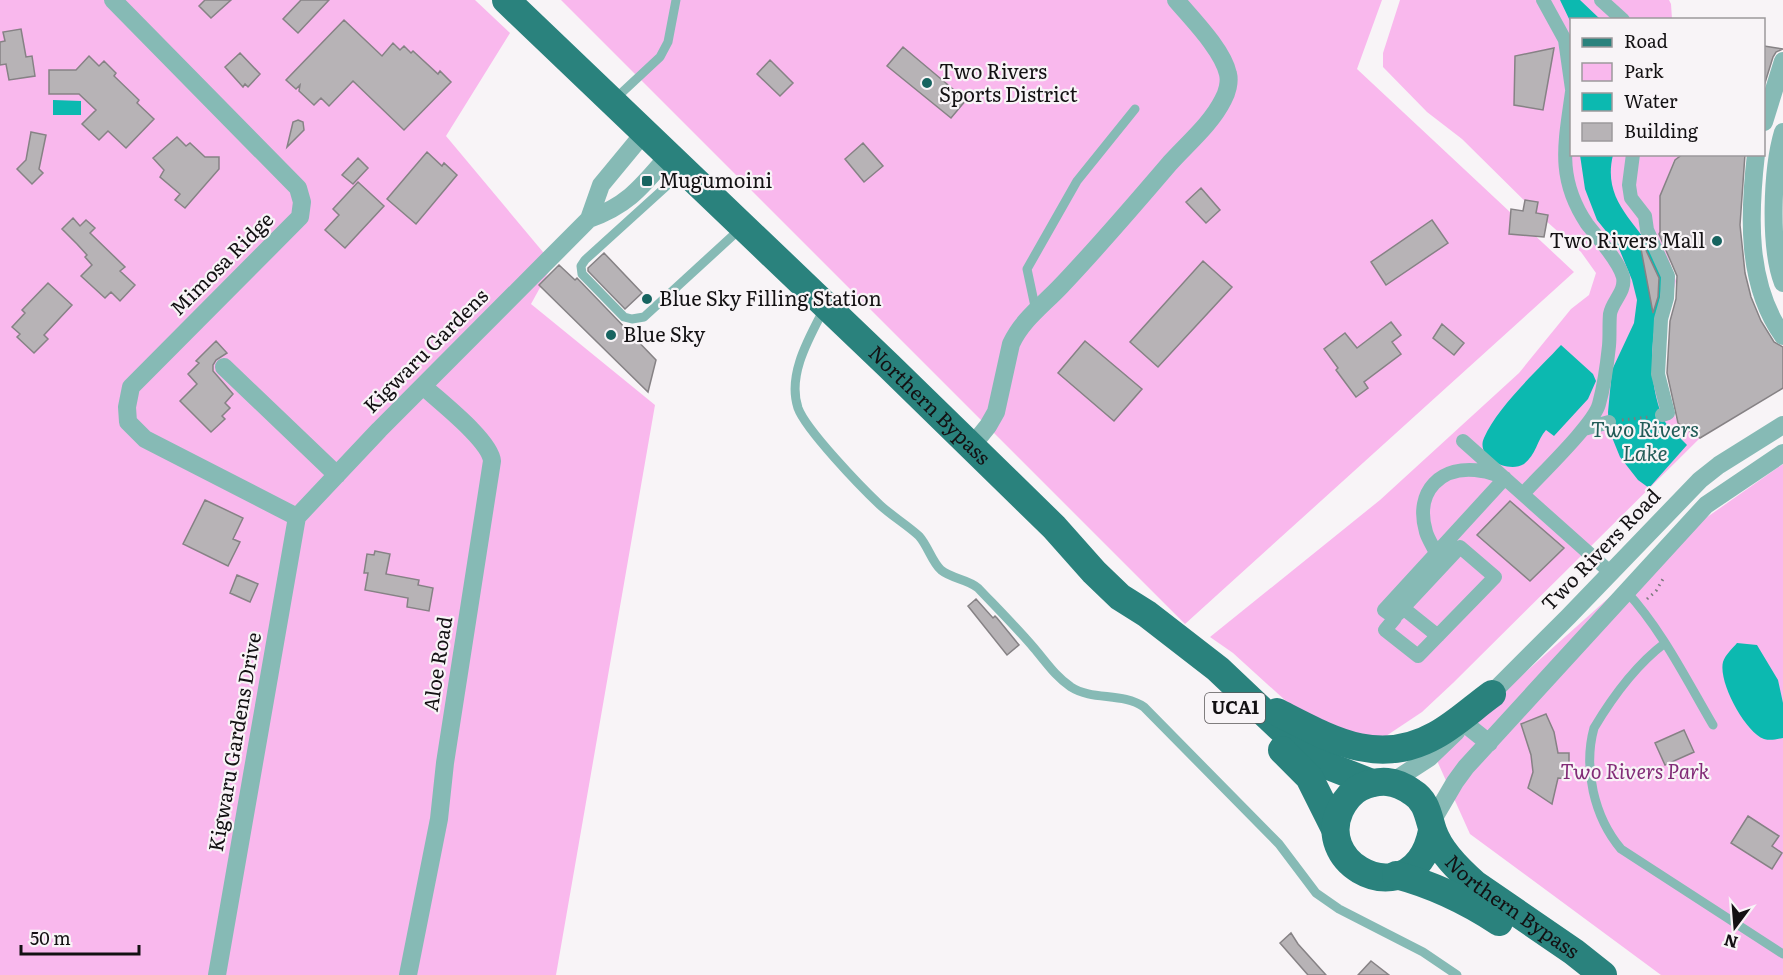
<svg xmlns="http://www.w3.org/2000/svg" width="1783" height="975" viewBox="0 0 1783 975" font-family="Literata,serif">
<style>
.green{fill:#f9b8ed}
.water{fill:#0cb9b0}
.building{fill:#b7b3b6;stroke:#868285;stroke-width:1.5}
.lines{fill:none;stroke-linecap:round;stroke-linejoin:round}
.path{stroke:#7e7b7e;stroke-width:3;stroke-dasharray:1.5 4.5;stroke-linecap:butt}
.service{stroke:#86bab5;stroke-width:9}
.pedestrian{stroke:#86bab5;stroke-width:14}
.minor{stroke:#86bab5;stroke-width:18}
.primary{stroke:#2a827d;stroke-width:28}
.poi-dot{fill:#176460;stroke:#f8f4f7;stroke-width:2}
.labels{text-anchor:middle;stroke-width:4.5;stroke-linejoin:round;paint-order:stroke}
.shield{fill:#f8f4f7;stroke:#585557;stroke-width:1.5}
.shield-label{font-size:18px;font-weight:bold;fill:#131113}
.poi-label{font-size:20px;fill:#131113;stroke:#f8f4f7;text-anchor:start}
.street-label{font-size:20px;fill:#131113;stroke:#f8f4f7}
.park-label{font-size:20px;font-style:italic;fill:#822b77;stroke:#f8f4f7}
.water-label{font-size:21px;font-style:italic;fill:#215b57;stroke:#f8f4f7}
</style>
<rect width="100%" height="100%" fill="#f8f4f7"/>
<!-- green -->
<path class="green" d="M0 0H475L510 33 446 136 553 264 531 304 655 405 556 975H0Z
M561 0H1382L1357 69 1574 272 1185 624Z
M1400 0H1669L1671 4 1672 19 1572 20V154L1683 155 1674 160 1660 196V232L1676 281 1666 321 1662 371 1671 407 1678 423 1700 438 1453 683 1422 712 1386 736 1355 737 1298 712 1233 653 1210 637 1380 500 1519 373 1571 309 1589 295 1596 273 1581 252 1536 212 1462 139 1427 112 1383 67V53Z
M1783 464V975H1661L1470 834 1434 754 1670 543Z"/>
<!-- water -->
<path class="water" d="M1560 0H1580L1600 19 1572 20 1571 23Z
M53 100 81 101V115H53Z
M1580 155H1613C1600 208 1648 227 1660 269 1664 286 1659 303 1656 319 1650 352 1650 387 1663 418 1667 428 1680 437 1687 445L1649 488 1638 480 1620 457 1609 430 1608 412 1612 370 1634 323 1637 300 1632 280 1618 246 1597 220 1585 189Z
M1561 345 1593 374 1596 381 1588 399 1554 436 1546 430C1537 440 1536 455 1524 464 1508 474 1475 457 1484 438 1498 406 1537 371 1561 345Z
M1737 643 1757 645 1778 680 1783 703V738C1776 739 1771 741 1764 739 1745 732 1718 682 1723 662 1725 655 1733 648 1737 643Z"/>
<!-- building -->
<path class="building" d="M205 0H231L211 18 199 6Z
M301 0H329L298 33 283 19Z
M344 20 382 56 393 43 400 50 404 46 411 53 413 51 438 74 440 71 451 82 404 130 353 81 329 106 321 98 314 105 299 91 300 85 296 89 286 80Z
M21 29 26 57 32 56 35 76 9 80 6 64 0 65V42L5 41 3 32Z
M1764 46 1783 49 1776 52 1773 57 1764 86Z
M903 47 966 100 951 118 887 66Z
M1554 48 1543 110 1514 105 1515 56Z
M240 53 260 74 248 87 245 84 243 87 225 67Z
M89 56 99 66 104 61 116 73 114 76 139 100 137 103 154 119 126 148 108 131 99 140 82 124 96 110 79 94H49V70H76Z
M770 60 793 83 780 96 757 74Z
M298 120 303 122 304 130 287 147 293 122Z
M31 132 46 135 39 169 43 173 32 184 17 169 26 160Z
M177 137 186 146 190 143 205 157H219V169L185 208 175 200 180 194 160 177 164 170 153 158Z
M863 143 883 166 864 182 845 159Z
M427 152 442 166 444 163 457 175 416 224 387 199Z
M1683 154H1745L1740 225 1745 273 1751 297 1761 321 1774 342 1783 347V388L1700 438 1678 423 1667 373 1670 321 1676 299 1677 276 1659 234 1660 232V196L1675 160Z
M358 158 368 168 353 184 342 175Z
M358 182 384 206 345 248 325 230 339 215 333 209Z
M1201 188 1220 210 1206 223 1186 202Z
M1525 200 1538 202 1536 213 1548 215 1544 237 1509 234 1511 209 1523 211Z
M73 218 80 226 86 220 95 228 90 233 125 267 120 271 135 285 120 301 111 292 105 298 81 276 92 265 85 257 87 255 77 244 62 229Z
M1432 220 1448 243 1386 285 1371 262Z
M1644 246 1659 278 1658 297 1653 313 1641 249Z
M604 253 642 293 625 309 588 271V268Z
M1203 261 1232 287 1158 367 1130 342Z
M559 265 575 280 577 278 656 360 648 392 539 285Z
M48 283 72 305 44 335 48 339 34 353 17 337 20 334 12 327 25 313 22 310Z
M1391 322 1401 335 1392 342 1401 354 1364 382 1368 388 1356 397 1336 370 1338 368 1324 349 1345 333 1357 348Z
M1442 324 1464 343 1454 355 1433 338Z
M216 341 227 353 216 360 213 365V371L233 394 225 403 230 408 222 416 225 419 211 432 180 401 197 384 188 374 199 363 196 361Z
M1085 341 1142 389 1114 421 1058 373Z
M205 500 243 518 233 539 240 542 228 566 183 544Z
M1510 501 1564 548 1530 581 1477 535Z
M375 551 390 554 386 574 419 580 418 585 433 588 429 611 407 607 408 598 365 590 368 573H364L367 554 374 555Z
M237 575 258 584 250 602 230 593Z
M976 599 993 618 995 616 997 618 1019 645 1007 655 968 606Z
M1546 714 1554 732 1558 753H1569V779L1558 778 1552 804 1528 788 1533 772 1531 755 1521 724Z
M1684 730 1694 752 1665 765 1655 743Z
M1748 816 1779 836 1772 846 1782 853 1772 869 1731 843Z
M1291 933 1298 944 1326 975H1308L1280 943Z
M1371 961 1389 975H1358Z"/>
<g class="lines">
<!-- path -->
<path class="path" d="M1622 420 1649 417
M1647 599 1656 591 1663 579"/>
<!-- service -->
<path class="service" d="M616 98 660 57 668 42 676 0
M681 173 585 260 581 266 582 274 624 317 632 319 644 317 740 229
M824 309C809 338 787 375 798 408 806 430 861 487 880 505 892 516 907 525 919 536 928 546 932 562 941 570 952 579 968 579 978 588 997 608 1016 627 1034 648 1046 662 1055 676 1071 687 1093 701 1122 692 1144 707L1279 844 1316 893 1339 909 1423 952 1457 975
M1036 311 1027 269 1077 181 1135 109
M1626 591C1662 630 1686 679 1713 725
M1665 643C1636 665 1613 696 1594 728 1583 768 1594 817 1621 849L1783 954"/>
<!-- pedestrian -->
<path class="pedestrian" d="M1543 0 1565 40 1572 89
M1601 0 1623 20
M1633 154 1629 185 1631 198 1645 216 1647 230 1668 276 1667 298 1661 319 1658 374 1668 413 1662 415
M1584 429 1609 422
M1463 441 1611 573
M1523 494C1539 476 1594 424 1599 404 1604 386 1607 365 1609 346 1610 335 1609 325 1610 314 1612 301 1626 292 1623 277 1619 261 1597 237 1587 224 1556 178 1565 143 1572 92
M1403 608 1460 547 1495 577 1418 656 1385 630 1395 618 1384 610 1505 478C1497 475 1490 472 1482 471 1441 464 1414 491 1426 532 1428 539 1433 546 1436 553
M1398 614 1403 608 1438 636"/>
<!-- minor -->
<path class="minor" d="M113 0 298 188 302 202 300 217 131 387 127 407 128 422 145 439 297 517
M1764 122 1783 61
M1783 132C1772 169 1769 247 1783 283
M1756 154C1749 215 1746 284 1783 336
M589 219C629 205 643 185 669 155
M224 367 337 475
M971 447 988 426 996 412 1011 344C1022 320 1043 305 1061 286 1099 246 1135 204 1170 163 1188 143 1211 124 1223 100 1227 93 1230 82 1228 74 1223 50 1192 19 1176 0
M297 517 379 430 589 219 601 185 644 133
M1485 700 1568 617 1700 480 1719 465 1783 425
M1464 723 1489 743
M1392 782 1429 758 1456 732
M1431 823 1455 782 1466 767 1706 505 1783 453
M217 975 297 517
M408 975 439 819 445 763 492 461C490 440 439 401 423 386"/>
<!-- primary -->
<g class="primary">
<path id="s1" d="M506 0 888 365 1054 527 1094 572 1120 597 1147 614 1218 669 1294 741 1331 767 1372 783"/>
<path d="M1277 712C1330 739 1378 768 1436 735 1456 724 1474 707 1492 694"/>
<path d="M1282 750 1309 777 1335 829"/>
<path id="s2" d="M1432 831C1430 841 1427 851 1420 860 1389 902 1317 861 1340 810 1345 800 1351 792 1361 787 1380 779 1395 780 1412 792 1427 801 1428 816 1433 831 1440 852 1459 870 1475 884L1574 952 1603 975"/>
<path d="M1396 875C1434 885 1467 901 1499 922"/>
</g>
</g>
<!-- markers -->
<g class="poi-dot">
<circle cx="927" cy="83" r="6"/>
<rect x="641" y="175" width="12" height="12" rx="3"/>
<circle cx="1717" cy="241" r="6"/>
<circle cx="647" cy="299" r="6"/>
<circle cx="611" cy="335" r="6"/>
</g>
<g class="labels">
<!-- shield labels -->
<rect class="shield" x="1205" y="693" width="60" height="30" rx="4.5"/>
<g class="shield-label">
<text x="1235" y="714">UCA1</text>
</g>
<!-- poi labels -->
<g class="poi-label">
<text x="939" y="79">Two Rivers<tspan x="939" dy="23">Sports District</tspan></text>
<text x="659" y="188">Mugumoini</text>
<text x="1705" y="248" text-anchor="end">Two Rivers Mall</text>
<text x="659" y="306">Blue Sky Filling Station</text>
<text x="623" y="342">Blue Sky</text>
</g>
<!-- street labels -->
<g class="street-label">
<text transform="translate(222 264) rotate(-45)" y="7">Mimosa Ridge</text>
<text transform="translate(426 351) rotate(-45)" y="7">Kigwaru Gardens</text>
<text dy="7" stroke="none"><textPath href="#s1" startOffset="586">Northern Bypass</textPath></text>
<text transform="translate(1601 550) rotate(-46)" y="7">Two Rivers Road</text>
<text transform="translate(438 664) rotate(-81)" y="7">Aloe Road</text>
<text transform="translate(235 742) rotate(-80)" y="7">Kigwaru Gardens Drive</text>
<text dy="7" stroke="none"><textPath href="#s2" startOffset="411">Northern Bypass</textPath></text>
</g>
<!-- park labels -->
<g class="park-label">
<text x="1635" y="779">Two Rivers Park</text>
</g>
<!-- water labels -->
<g class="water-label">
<text x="1645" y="437">Two Rivers<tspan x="1645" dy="24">Lake</tspan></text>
</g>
</g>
<!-- legend -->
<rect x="1570" y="18" width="195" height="138" fill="#f8f4f7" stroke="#9c999c" stroke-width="1.5"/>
<rect x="1582" y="38" width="30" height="9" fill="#2a827d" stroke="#9c999c" stroke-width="1.5"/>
<text x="1624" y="48" font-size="18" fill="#131113">Road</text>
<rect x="1582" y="63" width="30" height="18" fill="#f9b8ed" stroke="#9c999c" stroke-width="1.5"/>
<text x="1624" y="78" font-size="18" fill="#131113">Park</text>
<rect x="1582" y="93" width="30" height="18" fill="#0cb9b0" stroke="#9c999c" stroke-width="1.5"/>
<text x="1624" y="108" font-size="18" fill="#131113">Water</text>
<rect x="1582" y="123" width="30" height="18" fill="#b7b3b6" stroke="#9c999c" stroke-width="1.5"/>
<text x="1624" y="138" font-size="18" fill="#131113">Building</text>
<!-- north arrow -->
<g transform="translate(1735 927) rotate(196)" stroke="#f8f4f7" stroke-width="4.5" paint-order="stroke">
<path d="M0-4.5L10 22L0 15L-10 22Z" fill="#131113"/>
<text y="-9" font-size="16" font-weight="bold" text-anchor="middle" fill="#131113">N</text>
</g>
<!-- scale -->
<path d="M21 945v9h118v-9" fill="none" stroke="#131113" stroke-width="3"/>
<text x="30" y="945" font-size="18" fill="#131113" stroke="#f8f4f7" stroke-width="4.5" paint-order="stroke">50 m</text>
</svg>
